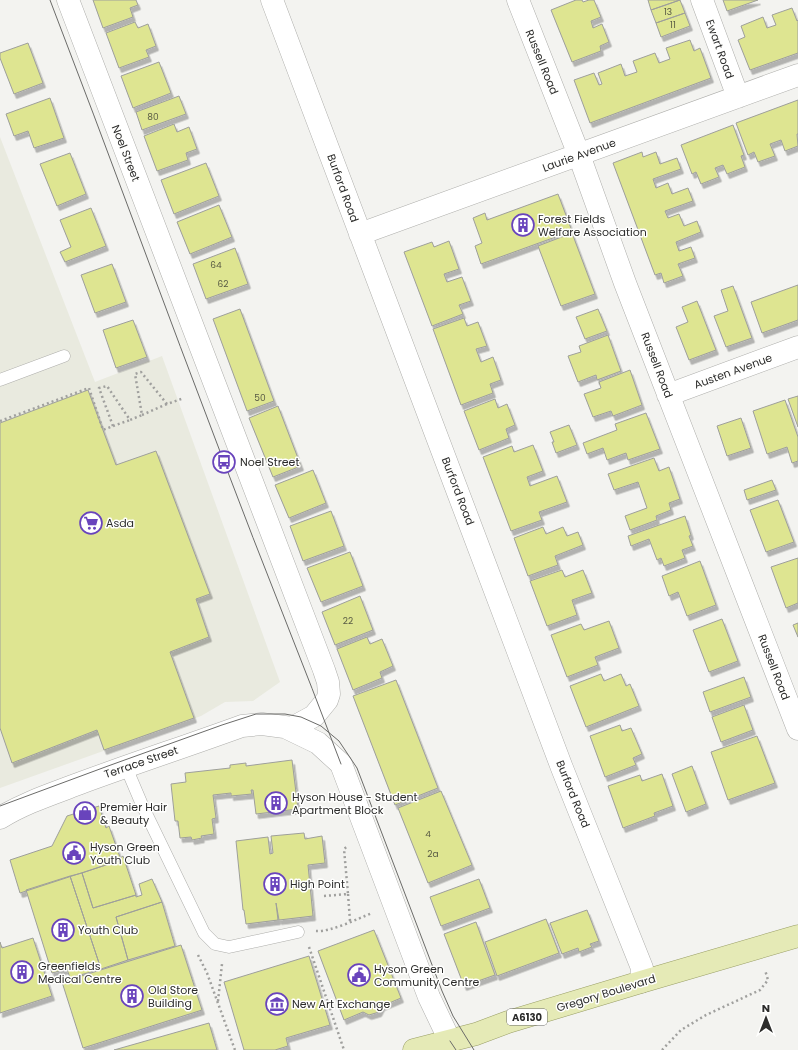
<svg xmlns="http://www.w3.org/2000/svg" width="798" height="1050" viewBox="0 0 798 1050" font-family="Poppins,sans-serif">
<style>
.built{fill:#e9eadf}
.building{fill:#dee591;stroke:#9e9f9b;filter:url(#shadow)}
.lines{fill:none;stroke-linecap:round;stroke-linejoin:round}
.lane-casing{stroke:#aeaeab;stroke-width:13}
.street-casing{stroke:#aeaeab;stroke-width:23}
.primary-casing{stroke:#999e66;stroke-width:23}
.path{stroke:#a0a09e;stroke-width:2.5;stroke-dasharray:2 3;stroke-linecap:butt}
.lane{stroke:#fff;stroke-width:12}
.street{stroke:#fff;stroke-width:22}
.primary{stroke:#e5eab6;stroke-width:22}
.tram{stroke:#6b6b69;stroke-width:1}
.labels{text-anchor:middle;stroke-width:3;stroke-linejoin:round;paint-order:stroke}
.number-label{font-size:9px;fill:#585a44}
.shield{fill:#fffffe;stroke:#6b6b6a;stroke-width:1}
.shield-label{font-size:10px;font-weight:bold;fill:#2c2c2b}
.street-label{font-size:11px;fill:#2c2c2b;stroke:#fffffe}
.poi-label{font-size:11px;fill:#2c2c2b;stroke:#fffffe;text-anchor:start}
</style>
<defs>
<filter id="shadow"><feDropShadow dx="2.5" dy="4.5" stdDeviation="0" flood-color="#0004"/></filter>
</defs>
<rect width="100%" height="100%" fill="#f3f3f0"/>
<!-- built -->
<path class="built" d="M0 137 95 382 162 356 280 682 253 701 225 702 201 716 0 788Z"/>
<!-- building -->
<path class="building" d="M93 0H136L138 5 130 8 133 17 103 28Z
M576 0H582L583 2 589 0H594L601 17 591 21 593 28 602 24 609 42 600 46 601 51 572 62 551 10Z
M648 0H680L651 10Z
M680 0 685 13 656 23 651 10Z
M723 0H758L727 11Z
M792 8 797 21 798 20V53L750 70 738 40 745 37 741 26 763 17 767 28 776 25 772 15Z
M685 13 690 26 661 37 656 23Z
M135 22 138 28 148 24 156 46 146 50 149 57 119 68 106 33Z
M690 40 694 51 700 48 711 78 590 123 574 80 594 73 599 85 602 84 598 73 621 64 625 76 637 72 633 61 655 53 659 63 670 59 666 48Z
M28 43 43 83 14 94 0 58V53Z
M159 62 171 93 133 108 121 76Z
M179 96 186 114 142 130 136 112Z
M50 98 64 138 34 148 28 131 14 136 6 114Z
M798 100V134H797L798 146 785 151 781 140 770 144 775 156 758 162 754 152 748 155 736 123Z
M174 124 177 132 189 127 197 149 186 153 188 160 157 171 144 136Z
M733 125 744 155 741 156 745 167 727 174 723 165 715 168 719 177 701 184 696 172 692 174 681 145Z
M642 152 643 157 656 152 660 164 677 158 681 169 653 179 656 188 668 183 672 194 688 188 693 201 665 211 668 218 679 214 684 226 697 221 701 232 676 242 679 251 691 247 695 258 678 264 683 276 664 283 661 273 655 275 613 163Z
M70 153 86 194 57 206 40 164Z
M206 163 219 196 174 214 161 180Z
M558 194 572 231 481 264 475 246 482 243 473 218 485 213 487 220Z
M219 205 232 237 190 254 177 222Z
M91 208 106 246 65 262 60 252 71 247 60 220Z
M572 233 595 294 561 306 538 246Z
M449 241 459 269 444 274 447 282 462 277 471 301 459 305 463 314 432 326 404 252 432 242 434 247Z
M235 248 248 284 206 299 193 264Z
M112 264 126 302 95 313 81 275Z
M798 285V320L762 333 751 302Z
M733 286 752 338 726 347 714 316 728 311 721 290Z
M697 301 716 350 689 360 676 327 688 322 682 307Z
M240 309 274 401 247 411 213 319Z
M598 309 607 331 585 339 576 317Z
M464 318 467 326 478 322 487 346 476 349 481 362 493 357 501 380 490 384 493 393 461 405 433 329Z
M133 320 147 357 116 368 103 330Z
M608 335 621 371 597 380 596 375 578 382 568 356 581 352 579 346Z
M630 370 642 405 613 416 611 411 593 417 584 394 601 388 599 382Z
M88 390 116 465 156 451 210 594 196 599 209 637 170 652 194 718 104 750 97 730 12 763 0 728V423Z
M798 396V427L788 399Z
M495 399 498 408 507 404 515 425 506 429 509 438 479 450 464 411Z
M785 400 798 437V461L792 463 787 447 767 454 753 411Z
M278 406 301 466 273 477 249 418Z
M646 413 660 449 628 460 626 453 607 460 603 448 587 454 583 443 617 430 615 424Z
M741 418 751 448 727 456 717 426Z
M569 425 577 445 556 453 552 442H554L550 432Z
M533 445 543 471 527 477 530 486 557 476 567 502 539 512 542 520 511 531 483 457 512 446 514 452Z
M654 458 659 471 669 467 680 499 669 503 671 510 656 516 657 520 630 530 625 516 647 508 638 482 614 490 608 474Z
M313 470 326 503 289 518 275 485Z
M772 480 776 490 747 500 744 490Z
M778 500 794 542 766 552 750 510Z
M331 511 344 546 303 561 290 526Z
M685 516 691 535 689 536 693 546 682 550 685 558 664 566 661 558 657 560 649 539 631 546 628 536Z
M543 527 546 534 563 527 567 536 578 532 583 545 555 556 558 565 528 576 514 538Z
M350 552 363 586 321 602 307 568Z
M798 558V603L786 608 771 567Z
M700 561 716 605 687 616 678 592 669 596 662 576Z
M562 570 565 577 583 570 592 593 572 600 577 615 547 626 530 581Z
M360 596 373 630 335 645 322 612Z
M722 619 738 661 709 672 693 630Z
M609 621 619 648 595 657 598 665 567 677 551 635 581 624 584 630Z
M798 623V637L793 625Z
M367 637 370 644 382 639 393 666 380 672 382 678 353 690 337 649Z
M601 674 604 681 621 674 626 686 630 684 639 706 586 727 570 686Z
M744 677 751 697 710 712 703 692Z
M396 680 438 788 395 805 353 696Z
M744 705 753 730 721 742 712 717Z
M620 725 622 731 631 728 642 754 633 758 636 765 605 777 590 736Z
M757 736 775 783 728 800 711 752Z
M292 760 298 809 256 814 253 790H251L252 794 231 796V793L213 795 216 818 212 819 214 834 201 836 202 838 192 840 191 837 180 838 178 821H175L171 784 186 782 185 773 230 768V765L246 763V766Z
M692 766 706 804 686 812 672 774Z
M662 774 673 806 654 813 655 816 623 828 608 786 640 775 642 781Z
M441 791 472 865 428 883 398 808Z
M99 806 106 828 109 826 121 860 20 893 10 860 52 846 67 816Z
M304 833 305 839 322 836 325 863 308 865 313 916 279 920 276 903 278 920 246 924 244 910H243L236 841 268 837 270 854 273 853 271 836Z
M123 856 136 895 93 908 82 873 121 860 120 858Z
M82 873 93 908 136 895V897L142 895 139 884 152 879 162 902 116 917 128 960 101 969 70 876Z
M70 876 101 969 70 978 67 969 52 973 26 890Z
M479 879 490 908 441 926 430 897Z
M162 902 175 946 128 960 116 917Z
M587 910 599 941 590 944 592 947 579 952 578 948 562 954 550 923Z
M546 919 559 953 497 976 485 942Z
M476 922 495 975 464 986 444 934Z
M374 930 401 998 382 1006 379 1012 369 1015 363 1012 344 1020 318 951Z
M33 938 52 996 0 1013V942L2 948Z
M181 945 202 1010 83 1048 62 982Z
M309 956 330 1025 286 1038 288 1046 275 1050H244L224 982Z
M209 1023 217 1050H114Z"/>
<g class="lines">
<!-- lane casing -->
<g class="lane-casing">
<path id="lane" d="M0 380 64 356
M126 767 143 807 204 933 215 944 229 947 298 932"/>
</g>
<!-- street casing -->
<g class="street-casing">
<path id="street" d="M272 0 562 768 642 968 641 982
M518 0 579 155 625 283 798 729
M702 0 738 97
M360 234 798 75
M668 395 798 347
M287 728 318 743 341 764 429 997 450 1041
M0 818C24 803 52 794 78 784 132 764 187 746 242 726L262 724 292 728 314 716 327 700 329 694 328 682 324 670 68 0"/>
</g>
<!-- primary casing -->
<g class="primary-casing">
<path id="primary" d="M414 1050 476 1034 508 1022 641 982 798 936"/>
</g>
<!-- path -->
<path class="path" d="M142 415 167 404
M0 421 89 388 103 430 113 426 99 388 107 386 130 420 142 415 135 374 141 372 167 404 184 398
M113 426 130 420
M348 894 350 921
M324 896 348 894 344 849 348 846
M316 931C331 932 357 919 372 913
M309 947 344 1050
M198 955 207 973 235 1050
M218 1001 222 964
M662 1050 681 1030 706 1015 760 990 768 980 765 970"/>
<!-- lane -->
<use href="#lane" class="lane"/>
<!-- street -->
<use href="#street" class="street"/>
<!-- primary -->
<use href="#primary" class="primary"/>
<!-- tram -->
<path class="tram" d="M50 0C109 153 165 308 224 462 262 563 303 663 341 764
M0 806 108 766 222 725 256 714H285L301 717 321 726 339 741 357 768 442 991 453 1016 474 1050
M450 1041 456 1050"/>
</g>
<!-- icons -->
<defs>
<g id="building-ring" transform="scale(1.15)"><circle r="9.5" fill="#fffffe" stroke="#6944bc" stroke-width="1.5"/><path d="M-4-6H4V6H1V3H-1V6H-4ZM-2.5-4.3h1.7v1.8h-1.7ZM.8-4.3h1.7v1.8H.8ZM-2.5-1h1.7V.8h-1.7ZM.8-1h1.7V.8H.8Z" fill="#6944bc"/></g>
<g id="bus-ring" transform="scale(1.15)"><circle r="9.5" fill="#fffffe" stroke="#6944bc" stroke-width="1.5"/><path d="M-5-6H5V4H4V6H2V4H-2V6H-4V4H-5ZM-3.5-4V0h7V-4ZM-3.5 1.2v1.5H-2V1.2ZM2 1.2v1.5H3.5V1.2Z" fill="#6944bc"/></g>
<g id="supermarket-ring" transform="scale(1.15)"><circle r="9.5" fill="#fffffe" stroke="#6944bc" stroke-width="1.5"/><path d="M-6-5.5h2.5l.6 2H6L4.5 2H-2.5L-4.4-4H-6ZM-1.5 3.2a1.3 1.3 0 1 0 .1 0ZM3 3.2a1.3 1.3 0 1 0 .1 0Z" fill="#6944bc"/></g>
<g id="shop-ring" transform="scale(1.15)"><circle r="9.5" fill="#fffffe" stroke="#6944bc" stroke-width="1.5"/><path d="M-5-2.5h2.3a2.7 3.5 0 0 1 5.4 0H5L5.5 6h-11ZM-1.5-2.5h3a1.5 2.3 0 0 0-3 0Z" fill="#6944bc"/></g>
<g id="civic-ring" transform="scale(1.15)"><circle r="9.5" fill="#fffffe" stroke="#6944bc" stroke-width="1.5"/><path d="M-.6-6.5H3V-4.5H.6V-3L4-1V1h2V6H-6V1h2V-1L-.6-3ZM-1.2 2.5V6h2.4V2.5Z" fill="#6944bc"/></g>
<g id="museum-ring" transform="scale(1.15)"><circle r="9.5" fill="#fffffe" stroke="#6944bc" stroke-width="1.5"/><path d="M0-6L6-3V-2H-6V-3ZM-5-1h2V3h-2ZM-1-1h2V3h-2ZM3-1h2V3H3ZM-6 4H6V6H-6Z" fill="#6944bc"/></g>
</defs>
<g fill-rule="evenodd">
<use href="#building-ring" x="523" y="225"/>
<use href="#bus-ring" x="224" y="462"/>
<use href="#supermarket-ring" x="91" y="523"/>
<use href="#building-ring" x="276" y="803"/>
<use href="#shop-ring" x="85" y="813"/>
<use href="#civic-ring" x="74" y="853"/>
<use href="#building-ring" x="275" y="884"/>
<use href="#building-ring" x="63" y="930"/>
<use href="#building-ring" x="22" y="972"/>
<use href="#civic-ring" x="359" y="975"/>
<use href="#building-ring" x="132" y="996"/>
<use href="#museum-ring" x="277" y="1004"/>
</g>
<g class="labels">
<!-- number labels -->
<g class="number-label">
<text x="668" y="15">13</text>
<text x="673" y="28">11</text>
<text x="153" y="120">80</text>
<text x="216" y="268">64</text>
<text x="223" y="287">62</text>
<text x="260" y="401">50</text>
<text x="348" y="624">22</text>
<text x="428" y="837">4</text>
<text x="433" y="857">2a</text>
</g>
<!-- shield labels -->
<rect class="shield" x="507" y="1009" width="40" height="16" rx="3"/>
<g class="shield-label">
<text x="527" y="1021">A6130</text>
</g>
<!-- street labels -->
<g class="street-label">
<text transform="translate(720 49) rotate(70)" y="4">Ewart Road</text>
<text transform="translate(542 62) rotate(68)" y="4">Russell Road</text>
<text transform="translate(126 153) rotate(69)" y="4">Noel Street</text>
<text transform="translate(579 155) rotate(-20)" y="4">Laurie Avenue</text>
<text transform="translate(343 188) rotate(70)" y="4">Burford Road</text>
<text transform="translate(657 365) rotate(69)" y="4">Russell Road</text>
<text transform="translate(733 371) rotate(-20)" y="4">Austen Avenue</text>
<text transform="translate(458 491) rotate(69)" y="4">Burford Road</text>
<text transform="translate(774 667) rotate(69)" y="4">Russell Road</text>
<text transform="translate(141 762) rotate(-19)" y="4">Terrace Street</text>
<text transform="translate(573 794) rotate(68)" y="4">Burford Road</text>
<text transform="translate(606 993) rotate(-17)" y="4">Gregory Boulevard</text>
</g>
<!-- poi labels -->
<g class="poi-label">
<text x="538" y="223">Forest Fields<tspan x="538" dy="13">Welfare Association</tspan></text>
<text x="240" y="466">Noel Street</text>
<text x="106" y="527">Asda</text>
<text x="292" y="801">Hyson House - Student<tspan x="292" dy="13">Apartment Block</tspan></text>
<text x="100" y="811">Premier Hair<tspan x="100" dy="13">&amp; Beauty</tspan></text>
<text x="90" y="851">Hyson Green<tspan x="90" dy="13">Youth Club</tspan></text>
<text x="290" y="888">High Point</text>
<text x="78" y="934">Youth Club</text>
<text x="38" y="970">Greenfields<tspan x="38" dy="13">Medical Centre</tspan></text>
<text x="374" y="973">Hyson Green<tspan x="374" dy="13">Community Centre</tspan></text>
<text x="148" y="994">Old Store<tspan x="148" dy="13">Building</tspan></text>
<text x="292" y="1008">New Art Exchange</text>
</g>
</g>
<!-- north arrow -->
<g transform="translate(766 1018)" stroke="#fffffe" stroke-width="3" paint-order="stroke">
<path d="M0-3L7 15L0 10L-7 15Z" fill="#2c2c2b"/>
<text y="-6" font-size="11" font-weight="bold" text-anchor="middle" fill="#2c2c2b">N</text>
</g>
</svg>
